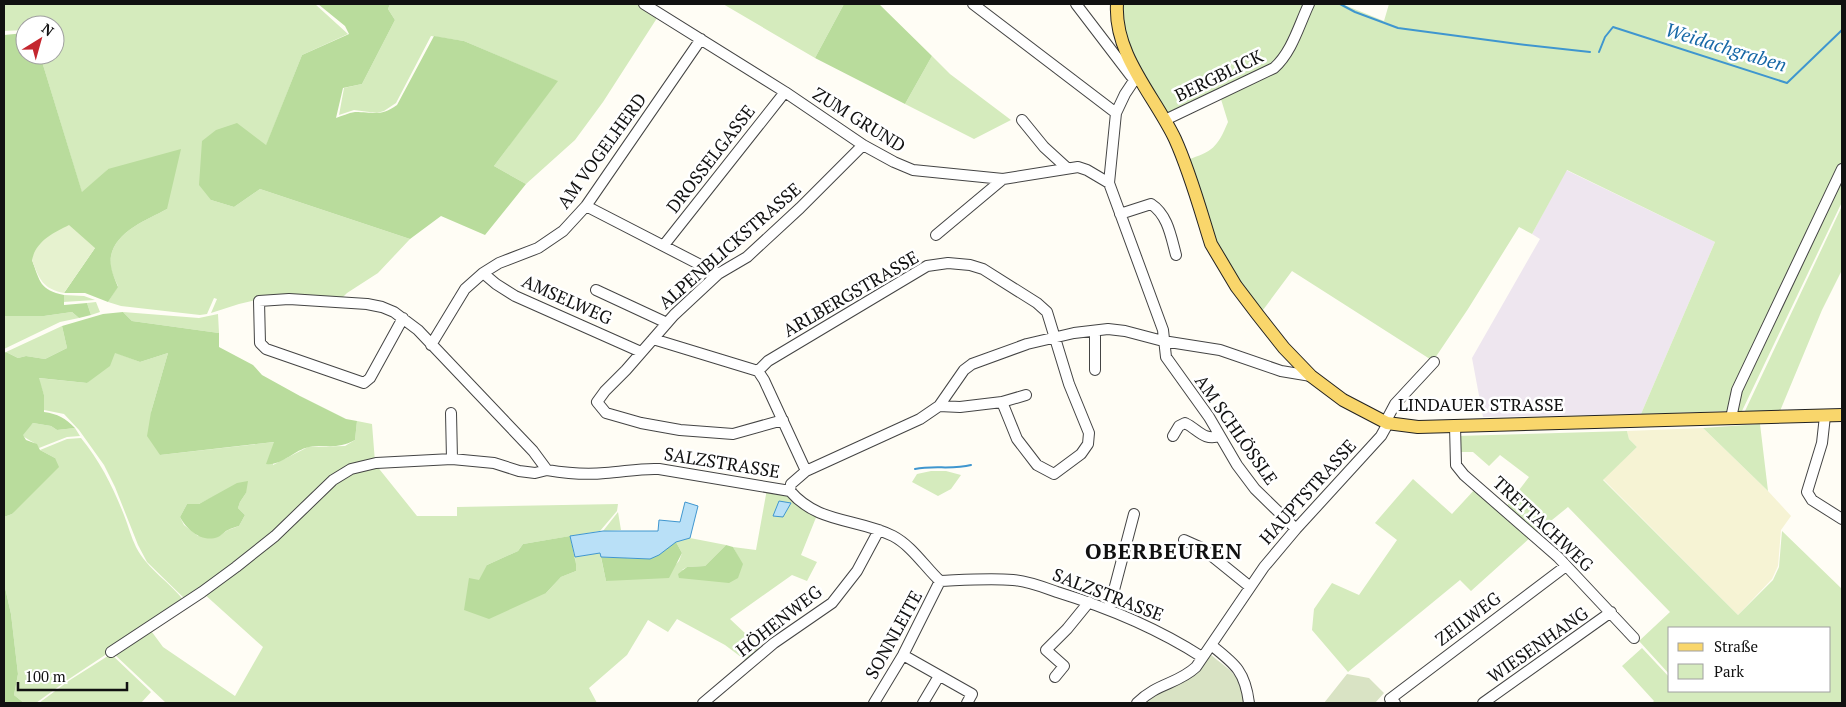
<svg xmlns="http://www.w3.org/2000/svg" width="1846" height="707" viewBox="0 0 1846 707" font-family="'PT Serif',serif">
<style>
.industrial{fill:#eee6ef}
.farmland{fill:#f6f3d4}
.green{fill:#d5ebbd;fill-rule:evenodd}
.forest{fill:#b9dc9c}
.cemetery{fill:#d9e3c4}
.pitch{fill:#e6f2cf}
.water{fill:#b9e0f7;stroke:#3f96cf}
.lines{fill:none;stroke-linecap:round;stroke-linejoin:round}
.stream{stroke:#3f96cf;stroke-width:2}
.minor-casing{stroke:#444;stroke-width:12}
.major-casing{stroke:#222;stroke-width:14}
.minor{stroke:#fff;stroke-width:10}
.major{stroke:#f9d66b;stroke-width:12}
.labels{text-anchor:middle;stroke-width:5;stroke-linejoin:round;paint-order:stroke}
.street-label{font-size:18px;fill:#111;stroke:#fff}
.water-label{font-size:19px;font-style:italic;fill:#1768a6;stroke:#fff}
.district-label{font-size:22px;font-weight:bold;letter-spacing:1px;fill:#111;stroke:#fff}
</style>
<rect width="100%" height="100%" fill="#fffdf5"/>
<!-- industrial -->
<path class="industrial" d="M1566 170 1715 242 1641 414 1483 417 1472 358 1540 239 1532 234Z"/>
<!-- farmland -->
<path class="farmland" d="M1703 428 1768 491 1791 516 1781 530 1778 566 1772 579 1738 615 1603 479 1637 447 1629 439 1627 431Z"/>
<!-- green -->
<path class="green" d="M4 4H315L348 34 302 55 266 146 211 200 234 207 260 189 410 239 378 273 347 293 339 301 265 298 239 304 211 313 217 299 214 298 207 314 200 315 121 306 108 302 118 286C114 277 108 266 111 256 116 231 147 220 167 209L108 169 82 193 40 55H55V25H25V30L4 31Z
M390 4H642L659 15 603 102 575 140 526 184 494 166 557 81 464 41 431 36 396 103 384 111 377 113 354 110 339 115 344 88 362 84 395 20 388 9Z
M723 4H844L815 58Z
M1119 4H1308L1281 61 1167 118 1143 78 1119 21Z
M1310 4H1342L1384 21 1389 4H1842V161L1794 263 1729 411 1641 414 1715 242 1567 170 1532 234 1519 227 1468 309 1433 361 1292 271 1260 314 1220 256 1187 160C1213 151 1217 148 1228 122L1220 96 1275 70Z
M932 56 950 74 1011 120 974 139 905 104Z
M1842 174V202L1742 411H1734L1739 391Z
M1842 206V270L1822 310 1780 411H1745Z
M64 295 84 296 95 300 63 302Z
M96 302 100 312 91 315 87 303Z
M72 312 79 318 60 322 4 349V316H44Z
M123 312 199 318 218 314 219 333 132 321Z
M62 326 67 348 45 359 26 356 18 358 6 352Z
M114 352 140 362 168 353 151 412 160 455 275 442 273 465 308 447 345 446 355 440 357 421 372 424 375 462 351 468 299 513 186 600 147 562 138 545 115 487 104 465 79 430 64 414 44 410V395L38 378 87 383ZM246 493 240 502 238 508 245 515 239 526 228 530 219 536H198L184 525 180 517 187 504H199L215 496Z
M33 423 51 426 57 430 75 428 80 436 67 437 39 448C36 442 27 440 22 435Z
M1760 424 1768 491 1703 428Z
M1627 431 1629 439 1637 447 1603 480 1738 615 1773 580 1779 567 1782 531 1842 589V703H1652L1654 701 1622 666 1642 648 1670 678V691H1830V628H1670V675L1639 641 1670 612 1568 507 1536 533 1506 507 1529 477 1500 455 1489 466 1473 452H1458L1457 436Z
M81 438C100 461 113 487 124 515 128 525 131 537 136 547 148 570 170 582 185 602L69 679 36 703H24L14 695 18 674 11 614 4 583V517L12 514 55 458 40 450 67 439Z
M376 465 417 516H457V507L618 504 617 511 600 531 523 544 518 551 487 565 546 593 561 577 576 571 575 557 600 553 606 581 673 567 679 561 682 553 676 542 690 538 726 545 705 566 687 567 682 570 742 564 733 547 756 550 767 489 789 492 817 515 801 555 817 562 807 581 792 575 730 619 763 650 749 663 725 645 677 619 668 632 648 620 627 655 589 688 597 703H166L113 653 149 628 163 647 235 696 263 647 203 593 334 481Z
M931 471H946L961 475 951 489 938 496 912 482 917 474Z
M1413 479 1452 514 1476 488 1532 536 1471 591 1460 580 1348 672 1312 630 1314 609 1332 583 1359 595 1397 540 1375 523Z
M618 512 621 530 603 531Z
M111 654 151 692 141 703H39L70 680Z"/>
<!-- forest -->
<path class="forest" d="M318 4H390L388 9 395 20 362 84 343 88 336 118C342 116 348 113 355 112 374 112 380 117 397 105L434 36 464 41 558 81 494 166 526 184 485 235 441 216 410 239 260 189 234 207 211 200 199 185 202 141 216 130 237 123 266 145 302 55 349 34 345 26Z
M844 4H879L932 56 905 104 815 58Z
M25 33V55H40L82 192 108 169 181 149 167 209C147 220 116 231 111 256 109 266 114 277 118 287L108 302 85 293H64L95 248 32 260C40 282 40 290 64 295V305L87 303 91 315 79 318 72 312 44 316H4V35Z
M123 312 132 321 219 333V347L253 365 262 375 300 396 346 419 357 421 355 440C337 450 327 444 309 447 294 450 282 466 266 464L274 442 160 455 147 436 151 412 168 353 140 362 115 353 110 366 87 383 39 378 44 395V412C58 414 65 418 75 428L57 430 51 426 33 423 23 435 26 440 37 444 40 450 55 458 59 467 12 514 4 517V353L6 352 18 358 26 356 45 359 67 348 62 326 103 314Z
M248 481 246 493 240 502 238 508 245 515 239 526C236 527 231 528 228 530 225 531 222 535 218 537 202 543 187 530 180 517L187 504H199L237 483Z
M570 536 576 564V571L561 577 546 593 489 619 464 610 469 578 479 580 487 565 518 551 523 544Z
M676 542 682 553 669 578 606 581 601 557 650 559Z
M726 545 733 547 743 564 738 578 729 583 679 578 678 574 687 567 705 566Z
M4 583 11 614 18 674 14 695 24 703H4Z"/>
<!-- cemetery -->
<path class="cemetery" d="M1210 654C1230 671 1243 676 1245 703H1145L1155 694Z
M1347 674 1369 678 1384 693 1375 703H1324Z"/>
<!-- pitch -->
<path class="pitch" d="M69 225 95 248 64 293C43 289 39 279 32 260 36 241 53 233 69 225Z"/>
<!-- water -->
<path class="water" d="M779 501 791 503 783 517 773 516Z
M685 502 698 506 690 538 676 542 659 555 650 559 601 557 600 553 575 557 570 536 603 531H658L659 520 680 522Z"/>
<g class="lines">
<!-- stream -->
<path class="stream" d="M1340 4 1355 12 1398 28 1518 44 1590 52
M1599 52 1605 37 1613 27 1787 83 1842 30
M915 469C934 465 952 470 971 465"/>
<!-- minor casing -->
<g class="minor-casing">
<path id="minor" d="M644 4 785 92 863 145 894 162 913 170 1003 179 1078 167 1087 170 1109 183
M973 4 1116 113
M1076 4 1131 76 1140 79
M1140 79 1133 82 1125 94 1116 113 1109 183 1163 330 1166 357 1209 417 1237 465 1255 489 1296 529
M1022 120 1044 147 1067 168
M1165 120 1274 68C1292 52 1299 25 1309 4
M586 206 718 274
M1120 214 1151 204C1168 215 1171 237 1176 255
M936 235 1003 179
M664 245 785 92
M483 273 496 284 515 296 641 352
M596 290 667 323
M403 318 370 378 364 383 266 349 260 343 259 301 289 299 367 304 382 307 394 312 418 330 533 451 547 470C565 473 586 475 605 473 623 472 641 468 659 469L790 491C818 524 857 518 893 536 912 546 925 567 940 581 964 580 989 578 1013 580 1028 581 1043 587 1057 592 1109 608 1157 628 1202 657
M1095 331V370
M653 339 758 371 764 380 806 471
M431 345 465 289 483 273 499 263 538 248 563 231 586 206 701 39
M758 371 768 361 927 266 948 263 970 265 983 269 1037 303 1047 312 1069 384 1089 433 1088 444 1081 454 1054 474 1037 465 1017 439 1002 402 960 407 939 406
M1002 402 1026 395
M451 413 452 459
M1825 416 1822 443 1807 492 1812 500 1842 519
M1731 418 1737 390 1842 169
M783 420 733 434 680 430 641 423 606 413 597 402 605 391 626 370 674 315 718 274 747 257 800 208 863 145
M1455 426 1456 465 1464 475 1558 557 1634 638
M1173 436 1179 426 1185 423C1199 430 1203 441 1220 436
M790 491 791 484 806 471 920 419 939 406 964 370 972 364 1027 344 1074 333 1108 329 1125 331 1163 341 1220 350 1281 371 1311 376
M1184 540 1202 548 1249 586
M1109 609 1134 514
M1211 645C1235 664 1245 671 1249 703
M111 652 202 592 236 567 275 536 333 480 351 469 376 463 452 459 494 463 519 471 535 473 547 470
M903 655 972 694 967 703
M1055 677 1064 666 1046 650 1067 629 1089 602
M703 703 774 643 832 603 857 571 879 530
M874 703 903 655 940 581
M923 703 939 676
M1137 703C1157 683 1178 684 1196 667L1264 567 1296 529 1381 436 1386 427 1387 419 1395 404 1434 362
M1395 703 1390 699 1566 566
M1483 703 1611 612"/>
</g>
<!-- major casing -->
<g class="major-casing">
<path id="major" d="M1117 4C1114 55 1154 95 1175 139 1190 172 1200 209 1211 244L1236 286 1258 315 1284 348 1311 376 1343 400 1387 423 1418 427 1842 415"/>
</g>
<!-- minor -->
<use href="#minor" class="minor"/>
<!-- major -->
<use href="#major" class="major"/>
</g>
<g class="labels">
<!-- street labels -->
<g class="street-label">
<text transform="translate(1219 76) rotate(-26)" y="6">BERGBLICK</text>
<text transform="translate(859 120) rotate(32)" y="6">ZUM GRUND</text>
<text transform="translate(602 151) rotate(-54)" y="6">AM VOGELHERD</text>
<text transform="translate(711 159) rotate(-52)" y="6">DROSSELGASSE</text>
<text transform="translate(730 246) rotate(-41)" y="6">ALPENBLICKSTRASSE</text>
<text transform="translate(851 294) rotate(-30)" y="6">ARLBERGSTRASSE</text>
<text transform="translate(567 300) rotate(24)" y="6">AMSELWEG</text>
<text x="1481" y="411">LINDAUER STRASSE</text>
<text transform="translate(1236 430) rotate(55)" y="6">AM SCHLÖSSLE</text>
<text transform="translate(722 463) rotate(9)" y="6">SALZSTRASSE</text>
<text transform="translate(1308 492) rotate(-48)" y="6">HAUPTSTRASSE</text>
<text transform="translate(1543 524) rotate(43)" y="6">TRETTACHWEG</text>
<text transform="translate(1108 595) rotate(21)" y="6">SALZSTRASSE</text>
<text transform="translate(1468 619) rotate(-37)" y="6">ZEILWEG</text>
<text transform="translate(779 621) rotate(-38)" y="6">HÖHENWEG</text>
<text transform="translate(894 635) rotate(-61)" y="6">SONNLEITE</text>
<text transform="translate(1538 645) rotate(-35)" y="6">WIESENHANG</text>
</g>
<!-- water labels -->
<g class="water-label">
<text transform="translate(1726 47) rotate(17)" y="7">Weidachgraben</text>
</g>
<!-- district labels -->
<g class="district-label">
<text x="1164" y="559">OBERBEUREN</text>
</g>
</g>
<!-- border -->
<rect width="1846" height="707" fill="none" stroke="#111111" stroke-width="10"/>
<!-- legend -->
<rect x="1668" y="627" width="162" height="65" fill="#ffffff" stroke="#a0a0a0"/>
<rect x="1678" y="643" width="25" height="8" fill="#f9d66b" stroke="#a0a0a0"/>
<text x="1714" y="652" font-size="15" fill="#111111">Straße</text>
<rect x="1678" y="664" width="25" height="15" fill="#d5ebbd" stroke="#a0a0a0"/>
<text x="1714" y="677" font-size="15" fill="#111111">Park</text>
<!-- north arrow -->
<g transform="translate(40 40) rotate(37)"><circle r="24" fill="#ffffff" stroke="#a0a0a0"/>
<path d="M0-4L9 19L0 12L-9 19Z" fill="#c4262e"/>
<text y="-8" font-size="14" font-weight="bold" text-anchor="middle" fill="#111111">N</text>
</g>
<!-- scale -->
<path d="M18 682v8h109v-8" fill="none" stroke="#111111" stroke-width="2.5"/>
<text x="25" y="682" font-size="15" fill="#111111" stroke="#ffffff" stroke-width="4" paint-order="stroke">100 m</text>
</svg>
